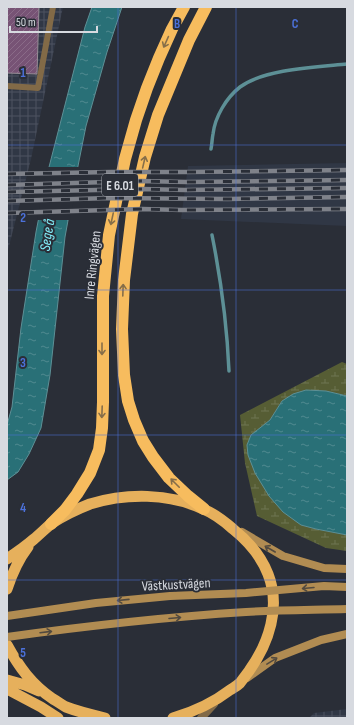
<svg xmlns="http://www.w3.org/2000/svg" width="354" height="725" viewBox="0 0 354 725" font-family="'Sofia Sans Condensed',sans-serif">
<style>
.built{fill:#303745}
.industrial{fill:url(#industrial-grid)}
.wetland{fill:url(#wetland-marsh)}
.water{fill:url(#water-ripples);stroke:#5d9096}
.pier{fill:#2a2e37}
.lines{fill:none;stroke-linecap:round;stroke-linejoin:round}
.stream{stroke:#5d9096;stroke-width:3.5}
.building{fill:url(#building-hatch);stroke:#988e97}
.service{stroke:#826a47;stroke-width:6}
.tertiary{stroke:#826a47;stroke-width:8}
.secondary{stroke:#b18c52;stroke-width:8}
.trunk{stroke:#e6b05c;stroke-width:11}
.motorway{stroke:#f7bc5e;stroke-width:12}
.rail-casing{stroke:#7f828a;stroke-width:4.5}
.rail{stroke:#2a2e37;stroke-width:3;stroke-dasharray:9;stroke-linecap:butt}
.secondary-bridge{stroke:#b18c52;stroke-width:8}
.oneway{stroke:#866e49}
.oneway2{stroke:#524a3f}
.grid{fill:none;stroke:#4c71da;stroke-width:1;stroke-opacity:0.55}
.labels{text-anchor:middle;stroke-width:4;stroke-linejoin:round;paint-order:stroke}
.shield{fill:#2a2e37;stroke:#a3a6ad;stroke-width:1}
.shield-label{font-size:13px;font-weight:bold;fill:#d7dae0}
.street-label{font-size:14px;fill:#d7dae0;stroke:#2a2e37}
.water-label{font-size:15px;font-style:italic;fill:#83eef9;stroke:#2a2e37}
.grid-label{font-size:13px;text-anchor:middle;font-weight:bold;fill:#4c71da;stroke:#2a2e37;stroke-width:4;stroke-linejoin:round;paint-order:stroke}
</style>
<defs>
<pattern id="industrial-grid" width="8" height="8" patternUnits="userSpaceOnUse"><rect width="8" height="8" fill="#303745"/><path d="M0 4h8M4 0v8" fill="none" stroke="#4d5360"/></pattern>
<pattern id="wetland-marsh" width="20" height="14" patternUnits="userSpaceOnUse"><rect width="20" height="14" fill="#565d34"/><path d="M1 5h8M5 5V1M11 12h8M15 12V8" fill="none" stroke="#6e7451"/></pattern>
<pattern id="water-ripples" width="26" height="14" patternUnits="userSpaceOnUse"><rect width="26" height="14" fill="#297077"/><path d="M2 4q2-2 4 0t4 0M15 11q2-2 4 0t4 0" fill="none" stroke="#518a90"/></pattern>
<pattern id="building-hatch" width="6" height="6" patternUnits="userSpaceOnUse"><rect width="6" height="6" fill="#775375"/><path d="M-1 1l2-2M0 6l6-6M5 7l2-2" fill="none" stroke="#8a6b88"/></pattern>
</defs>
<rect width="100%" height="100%" fill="#2a2e37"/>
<!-- built -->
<path class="built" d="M347 163V226L181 219 188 166Z"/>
<!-- industrial -->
<path class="industrial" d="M7 7H63L31 159 7 254Z
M347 709V718H309L314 713Z"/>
<!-- wetland -->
<path class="wetland" d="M342 362 347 364V396L326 391 282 401 270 420 261 428 301 525 316 529 347 535V551L326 548 257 516 245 463 240 415Z"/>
<!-- water -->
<path class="water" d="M92 7H122L107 52 86 126 76 176 65 237 50 375 41 428 29 454 18 472 7 480V425L12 407 21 328 36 232 48 171 85 27Z
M306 390 326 391 347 396V535L316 529 301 525 283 512 269 496 255 473 248 455 247 445 251 435 270 420 282 401 293 394Z"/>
<!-- pier -->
<path class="pier" d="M47 167H80L70 220H37Z"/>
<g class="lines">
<!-- stream -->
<path class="stream" d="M211 149C212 144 212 139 213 134 215 117 226 98 240 87 264 69 317 67 347 64
M212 235C221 280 227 325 229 371"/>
</g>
<!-- building -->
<path class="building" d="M7 7H39L37 74 7 73Z"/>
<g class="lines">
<!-- service -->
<path class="service" d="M7 86 38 88 53 7"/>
<!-- tertiary -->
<path class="tertiary" d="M201 718 214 704"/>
<!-- secondary -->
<path class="secondary" d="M242 532 283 556 324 568 347 569
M247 678 275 658 321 640 347 634"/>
<!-- trunk -->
<path class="trunk" d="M7 559C16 553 26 546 34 539 40 534 46 528 52 523 63 516 77 509 90 504 126 493 169 493 203 509 213 513 225 522 233 529 248 541 261 556 268 574 281 607 269 643 249 671 246 675 243 679 240 683 237 686 233 688 230 690 213 703 193 712 173 718
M7 589C12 574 18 560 28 547
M7 645C19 667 32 685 53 699 57 701 62 705 66 707 79 712 92 715 105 718
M7 680 25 685 39 691
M7 689 41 707 58 718"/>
<!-- motorway -->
<path class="motorway" d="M204 509 188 496 169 478 153 457 143 441 134 420 128 401 124 375 122 329 124 280 132 214 145 157 158 115 189 40 206 7
M51 524 65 510 77 494 90 473 99 450 102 428 103 402V296L109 235 125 159 136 120 147 88 159 58 172 29 184 7"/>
<!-- rail casing -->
<g class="rail-casing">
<path id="rail" d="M7 174 111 172H187L347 170
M7 185 141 181 186 182 347 180
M7 192 142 189 185 190 347 188
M7 201 110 198 228 199 347 197
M7 213 142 209 182 210 347 209"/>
</g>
<!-- rail -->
<use href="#rail" class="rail"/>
<!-- secondary-bridge -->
<path class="secondary-bridge" d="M7 616 96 603 170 596 246 593 324 586 347 587
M7 637C86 626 166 617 246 612 280 610 314 610 347 609"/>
</g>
<!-- one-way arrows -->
<defs><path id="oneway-shaft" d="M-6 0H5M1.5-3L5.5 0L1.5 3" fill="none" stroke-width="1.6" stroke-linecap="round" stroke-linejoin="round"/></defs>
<g class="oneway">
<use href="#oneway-shaft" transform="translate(166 42) rotate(114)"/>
<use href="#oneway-shaft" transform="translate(144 162) rotate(-77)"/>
<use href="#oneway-shaft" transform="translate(112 219) rotate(102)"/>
<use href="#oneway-shaft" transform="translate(123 290) rotate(-88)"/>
<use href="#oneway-shaft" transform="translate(102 349) rotate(90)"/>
<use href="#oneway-shaft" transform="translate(102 412) rotate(92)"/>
<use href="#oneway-shaft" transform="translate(175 483) rotate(-135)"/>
</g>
<g class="oneway2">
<use href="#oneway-shaft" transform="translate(270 549) rotate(-150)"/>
<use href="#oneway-shaft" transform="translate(308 588) rotate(175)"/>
<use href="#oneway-shaft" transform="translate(123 600) rotate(174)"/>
<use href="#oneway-shaft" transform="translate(175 618) rotate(-5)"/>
<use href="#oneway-shaft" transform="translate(46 632) rotate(-7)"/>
<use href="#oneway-shaft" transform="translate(272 661) rotate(-31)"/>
</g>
<!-- grid -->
<path class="grid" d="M118 7V718M236 7V718M7 145H347M7 290H347M7 435H347M7 580H347"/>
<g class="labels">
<!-- shield labels -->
<rect class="shield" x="102" y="174" width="36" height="22" rx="3"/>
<g class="shield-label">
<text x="120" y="190">E 6.01</text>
</g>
<!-- street labels -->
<g class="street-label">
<text transform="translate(92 265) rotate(-84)" y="5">Inre Ringvägen</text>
<text transform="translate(176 584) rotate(-3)" y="5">Västkustvägen</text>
</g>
<!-- water labels -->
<g class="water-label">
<text transform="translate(47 235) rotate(-81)" y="5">Sege å</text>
</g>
</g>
<g class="grid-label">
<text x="177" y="28">B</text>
<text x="295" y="28">C</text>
<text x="23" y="77">1</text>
<text x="23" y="222">2</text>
<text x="23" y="367">3</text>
<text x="23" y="512">4</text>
<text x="23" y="657">5</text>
</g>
<!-- border -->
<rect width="354" height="725" fill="none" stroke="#d7dae0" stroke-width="16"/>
<!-- scale -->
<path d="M10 26v6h87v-6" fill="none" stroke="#d7dae0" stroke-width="2"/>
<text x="16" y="26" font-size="12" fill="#d7dae0" stroke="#2a2e37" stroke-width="3" paint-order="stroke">50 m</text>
</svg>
